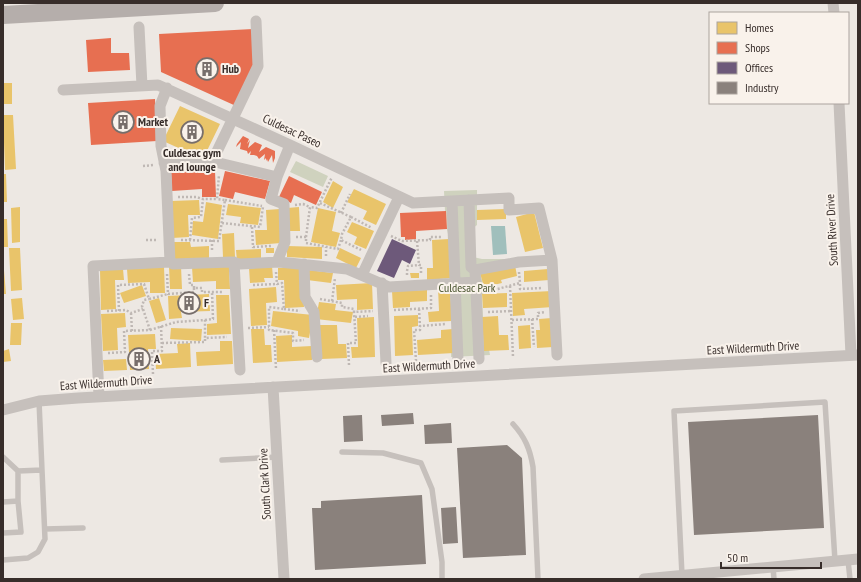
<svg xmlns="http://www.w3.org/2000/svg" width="861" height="582" viewBox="0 0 861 582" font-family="'PT Sans Narrow',sans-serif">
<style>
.green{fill:#cfd2be}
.water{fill:#a0bfbc}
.homes{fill:#e9c46a}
.shops{fill:#e76f51}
.offices{fill:#6d597a}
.industry{fill:#8a817c}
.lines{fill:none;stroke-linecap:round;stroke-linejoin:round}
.path{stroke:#bfb8b4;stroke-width:2.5;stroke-dasharray:2 2;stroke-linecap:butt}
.lane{stroke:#c6c0bc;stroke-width:5.5}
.street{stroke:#c6c0bc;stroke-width:11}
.primary{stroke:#b5aeab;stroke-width:18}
.labels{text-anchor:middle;stroke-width:4;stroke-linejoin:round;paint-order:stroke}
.poi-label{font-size:12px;font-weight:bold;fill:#372d2a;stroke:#f9f2eb;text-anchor:start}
.street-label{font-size:12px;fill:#372d2a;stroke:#f9f2eb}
.park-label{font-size:12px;fill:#49542f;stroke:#f9f2eb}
</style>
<rect width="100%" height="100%" fill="#ede8e3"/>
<!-- green -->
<path class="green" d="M296 161 328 176 323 187 290 172Z
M477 190V225L472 229 473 257 482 259H514L480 273 486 293 482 295 483 317 490 355 451 357V353H454L449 239 447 229 446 211H445L444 191Z"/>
<!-- water -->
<path class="water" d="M491 226H505L507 254 493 255Z"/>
<!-- homes -->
<path class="homes" d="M3 83H12V104H3Z
M180 106 220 124 203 159 163 141Z
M3 115H13L16 169 5 170Z
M3 174H6L7 202H3Z
M333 181 343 187 333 208 323 202Z
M354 189 386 204 376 225 363 219 367 211 347 202Z
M199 200 200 215H188L189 237 172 238 171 201Z
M206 202 222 205 218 239 192 235 193 221 203 222Z
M228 204 261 208 258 225 240 223 241 217 226 215Z
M20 207V242L12 243 11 208Z
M299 207 300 231H288L287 208Z
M318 208 336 212 332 231 340 233 336 247 311 242Z
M280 209 281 243 256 245 255 230H267L266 210Z
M506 209V219L477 220V210Z
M534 212 543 248 525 252 516 217Z
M3 219H7L8 247H3Z
M352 222 374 231 366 249 354 244 357 237 347 232Z
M234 233 235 257H223L222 234Z
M449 239 451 278 427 280V268H433L432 240Z
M173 242H190L191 247 209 246V258L174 260Z
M287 246 322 247V259L287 257Z
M9 248H20L22 290 11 291Z
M266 248H274V253H266Z
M340 248 361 258 356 268 336 258Z
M261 249V260L237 261 236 250Z
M515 265 517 276 501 280 502 283 484 287 480 273Z
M169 266H181L182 289H170Z
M229 266 230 289H216V281L193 282 192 267Z
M272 266 273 278H264L265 282 250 283 249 268Z
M164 267 165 293H150V282L128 283 127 269Z
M301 267 304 307 285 308 284 280H278V268Z
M123 269 124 280H115L116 309 101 310 100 270Z
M548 269 549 280 524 282V271Z
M3 270H4L6 294H3Z
M308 270 333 273 331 283 307 280Z
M410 273H419V278H411Z
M372 283 373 309 357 310V299L337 300 336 285Z
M142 285 146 296 124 303 120 293Z
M276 287 277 302 266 303 267 325 251 326 249 289Z
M450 287 452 321 429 322 428 312 439 311 438 288Z
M427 290V301L410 302V307L393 308 392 291Z
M552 291 553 307 524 309 525 315 513 316 512 293Z
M507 293V307L483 308 482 294Z
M209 294 210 311 181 312 182 318 169 319 168 296Z
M216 295H229L231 334 207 335V324L217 323Z
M22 298 24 319 13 320 11 299Z
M159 298 166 320 156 323 149 301Z
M319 302 336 304 335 310 353 312 351 323 316 319Z
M273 311 313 315 309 338 298 336V331L271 326Z
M125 313 126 327 117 328 118 350 103 351 101 314Z
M418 315V326L412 327 413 355 395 356 394 316Z
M498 316 499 335H508L509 350 484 351 482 317Z
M374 317 375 357 352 358 351 347H358L357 318Z
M552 318 553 347 537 348 536 330H540L539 319Z
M11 323H22L21 345H10Z
M319 325H337L338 344H346L347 358 321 359Z
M530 325 531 348 519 349 518 326Z
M171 328 202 329 201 341 170 339Z
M251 329H264L265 345H271L272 362 253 363Z
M453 329 454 353 418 355 417 340 441 338V330Z
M155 334 156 349H148L149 369 130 370 128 335Z
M292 335V347L312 346V360L277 362 276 336Z
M220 341H232L233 364 197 366 196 352 220 351Z
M190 343 191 367 156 369 155 354 178 353 177 344Z
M9 349 11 361 3 362V351Z
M126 359 127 370 104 371 103 360Z"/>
<!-- shops -->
<path class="shops" d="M253 29 255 66 236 106 161 72 159 34Z
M111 38V53H129L130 70 88 72 86 40Z
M155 99 157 141 91 145 88 103Z
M243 136 249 139 247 144 250 140 248 148 255 142 262 145 259 152 266 147 275 151V158L273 163 272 155 268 162 267 159 266 161V158L264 160 265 154 259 159 257 156 254 155H250L251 151 248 154 247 151 240 149 241 142 236 147 237 144Z
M215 171 216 197H202V189L172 191 171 172Z
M225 171 270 181 265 199 235 192 233 199 219 196Z
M289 176 322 192 316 205 294 195 291 203 279 197Z
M446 211 447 229 416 231V239L405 240V237H401L400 213Z"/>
<!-- offices -->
<path class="offices" d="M392 239 416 250 410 264 402 260 394 278 377 271Z"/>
<!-- industry -->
<path class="industry" d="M413 413 414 424 382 426 381 415Z
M362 415 363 441 344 442 343 416Z
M818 415 824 528 694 535 688 422Z
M451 423 452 443 425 444 424 425Z
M507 445 522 458 526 555 463 558 457 448Z
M422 495 426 564 315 570 312 508H321V501Z
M456 507 458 543 443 544 441 508Z"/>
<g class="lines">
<!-- path -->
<path class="path" d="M143 166 154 165
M178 197H196L203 199
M225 200 262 206
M320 203 351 217 342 234 341 240 361 250
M295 205 303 204 310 207
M341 213 350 194
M351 217 372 228
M222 223 260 227 263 207
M252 227 253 247 271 246
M391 236 402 241 430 240V237H442
M296 237H306V243L338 249 341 240
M306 237 310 207 317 208 332 177
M146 240H158
M181 240 219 241 225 200 217 199
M190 240 192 218 201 217 203 199H217L219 175
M212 240V252
M417 241 419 265H421V274
M326 256V247
M276 272 277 284 282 283 284 309 269 307V330L293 333V341L304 340
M519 272 520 283
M167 274 168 294 194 292V288H202V292H222
M189 274 190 285H194V288
M407 275V271L408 266 419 265
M253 285 277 284
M510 286 513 357
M490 291 520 283V289L542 288
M320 299 342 303V307L354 309V312L373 311
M332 301 335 278
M284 309 300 311
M419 309 420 326
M394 310 431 308V295
M107 311 126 310 131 313 143 309
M119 311 118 285 144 284 149 299 168 294
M488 312 511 311
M131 313 132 331
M355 317 368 316
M532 319 534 347
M205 320 213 319 212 292
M512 320 538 319V313L545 312
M248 328 269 327
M150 330 176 322 205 320V338L227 337
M274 330 276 369
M162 343 205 342V338
M108 353 125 352 124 331 150 330 142 306 144 300 149 299
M416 361 414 330H420V326L446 324
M349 365 348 343H356L354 312
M153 374 152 351H162L161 326"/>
<!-- lane -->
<path class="lane" d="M513 424C525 437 530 449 533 467L538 579
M342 452 383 453 421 463 432 489 442 562V579
M3 457 18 471 42 470
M222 460 277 457
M3 502 18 501
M45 529 83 528
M3 533 21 532 18 501V471
M3 560 28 558 38 552 45 539 39 401
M848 560 850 579
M773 567 774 579
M682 575 674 411 825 402 835 561"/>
<!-- street -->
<path class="street" d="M833 3 834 13
M139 27 142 86
M63 90 158 85 290 145 413 203 509 198V210L539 208 552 260 557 355
M839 103 851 355
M212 162 258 66 256 21
M164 163 215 162 277 177 290 145
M277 177 271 199 284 204 285 242 277 262
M469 200 471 267 475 270 479 359
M452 201 458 360
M170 262 173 264 232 262 240 264 279 262 347 269 389 287 476 282
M234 262 240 370
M304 264 305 297 314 312 317 357
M475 270 519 262 552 260
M362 275 399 197
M382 283 386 363
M273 387 284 579
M99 397 93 266 170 262 166 171 161 146 160 106 167 88
M3 410 39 401 78 398 858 355
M644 579 858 559"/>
<!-- primary -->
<path class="primary" d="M3 15 215 3"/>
</g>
<!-- icons -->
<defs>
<g id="building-ring" transform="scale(1.15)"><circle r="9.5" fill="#f9f2eb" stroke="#776e6b" stroke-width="1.5"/><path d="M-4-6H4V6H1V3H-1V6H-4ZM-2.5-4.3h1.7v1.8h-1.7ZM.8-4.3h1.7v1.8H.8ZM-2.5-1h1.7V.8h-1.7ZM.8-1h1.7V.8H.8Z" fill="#776e6b"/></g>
</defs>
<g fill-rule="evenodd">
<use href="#building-ring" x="207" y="69"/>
<use href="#building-ring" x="123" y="122"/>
<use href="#building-ring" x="192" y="132"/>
<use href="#building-ring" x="189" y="303"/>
<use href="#building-ring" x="139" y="359"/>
</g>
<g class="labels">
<!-- poi labels -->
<g class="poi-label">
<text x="222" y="73">Hub</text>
<text x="138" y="126">Market</text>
<text x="192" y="157" text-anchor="middle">Culdesac gym<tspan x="192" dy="14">and lounge</tspan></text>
<text x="204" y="307">F</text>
<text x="154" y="363">A</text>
</g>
<!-- street labels -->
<g class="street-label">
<text transform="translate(292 131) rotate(25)" y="4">Culdesac Paseo</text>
<text transform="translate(832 230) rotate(-93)" y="4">South River Drive</text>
<text transform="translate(753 348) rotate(-3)" y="4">East Wildermuth Drive</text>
<text transform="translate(429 366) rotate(-3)" y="4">East Wildermuth Drive</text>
<text transform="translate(106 383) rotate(-4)" y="4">East Wildermuth Drive</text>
<text transform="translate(265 484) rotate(-93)" y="4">South Clark Drive</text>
</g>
<!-- park labels -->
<g class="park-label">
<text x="467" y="292">Culdesac Park</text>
</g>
</g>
<!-- border -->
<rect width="861" height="582" fill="none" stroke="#372d2a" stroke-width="8"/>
<!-- legend -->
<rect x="709" y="12" width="140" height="92" fill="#f9f2eb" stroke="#aba39e"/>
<rect x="717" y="22" width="20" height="12" fill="#e9c46a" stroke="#aba39e"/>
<text x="745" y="32" font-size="12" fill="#372d2a">Homes</text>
<rect x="717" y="42" width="20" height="12" fill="#e76f51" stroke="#aba39e"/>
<text x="745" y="52" font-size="12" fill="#372d2a">Shops</text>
<rect x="717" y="62" width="20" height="12" fill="#6d597a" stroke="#aba39e"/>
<text x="745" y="72" font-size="12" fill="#372d2a">Offices</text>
<rect x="717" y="82" width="20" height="12" fill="#8a817c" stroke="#aba39e"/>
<text x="745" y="92" font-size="12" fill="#372d2a">Industry</text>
<!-- scale -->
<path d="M721 562v6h100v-6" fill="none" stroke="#372d2a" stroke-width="2"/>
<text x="727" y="562" font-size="12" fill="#372d2a" stroke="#f9f2eb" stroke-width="3" paint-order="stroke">50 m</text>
</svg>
